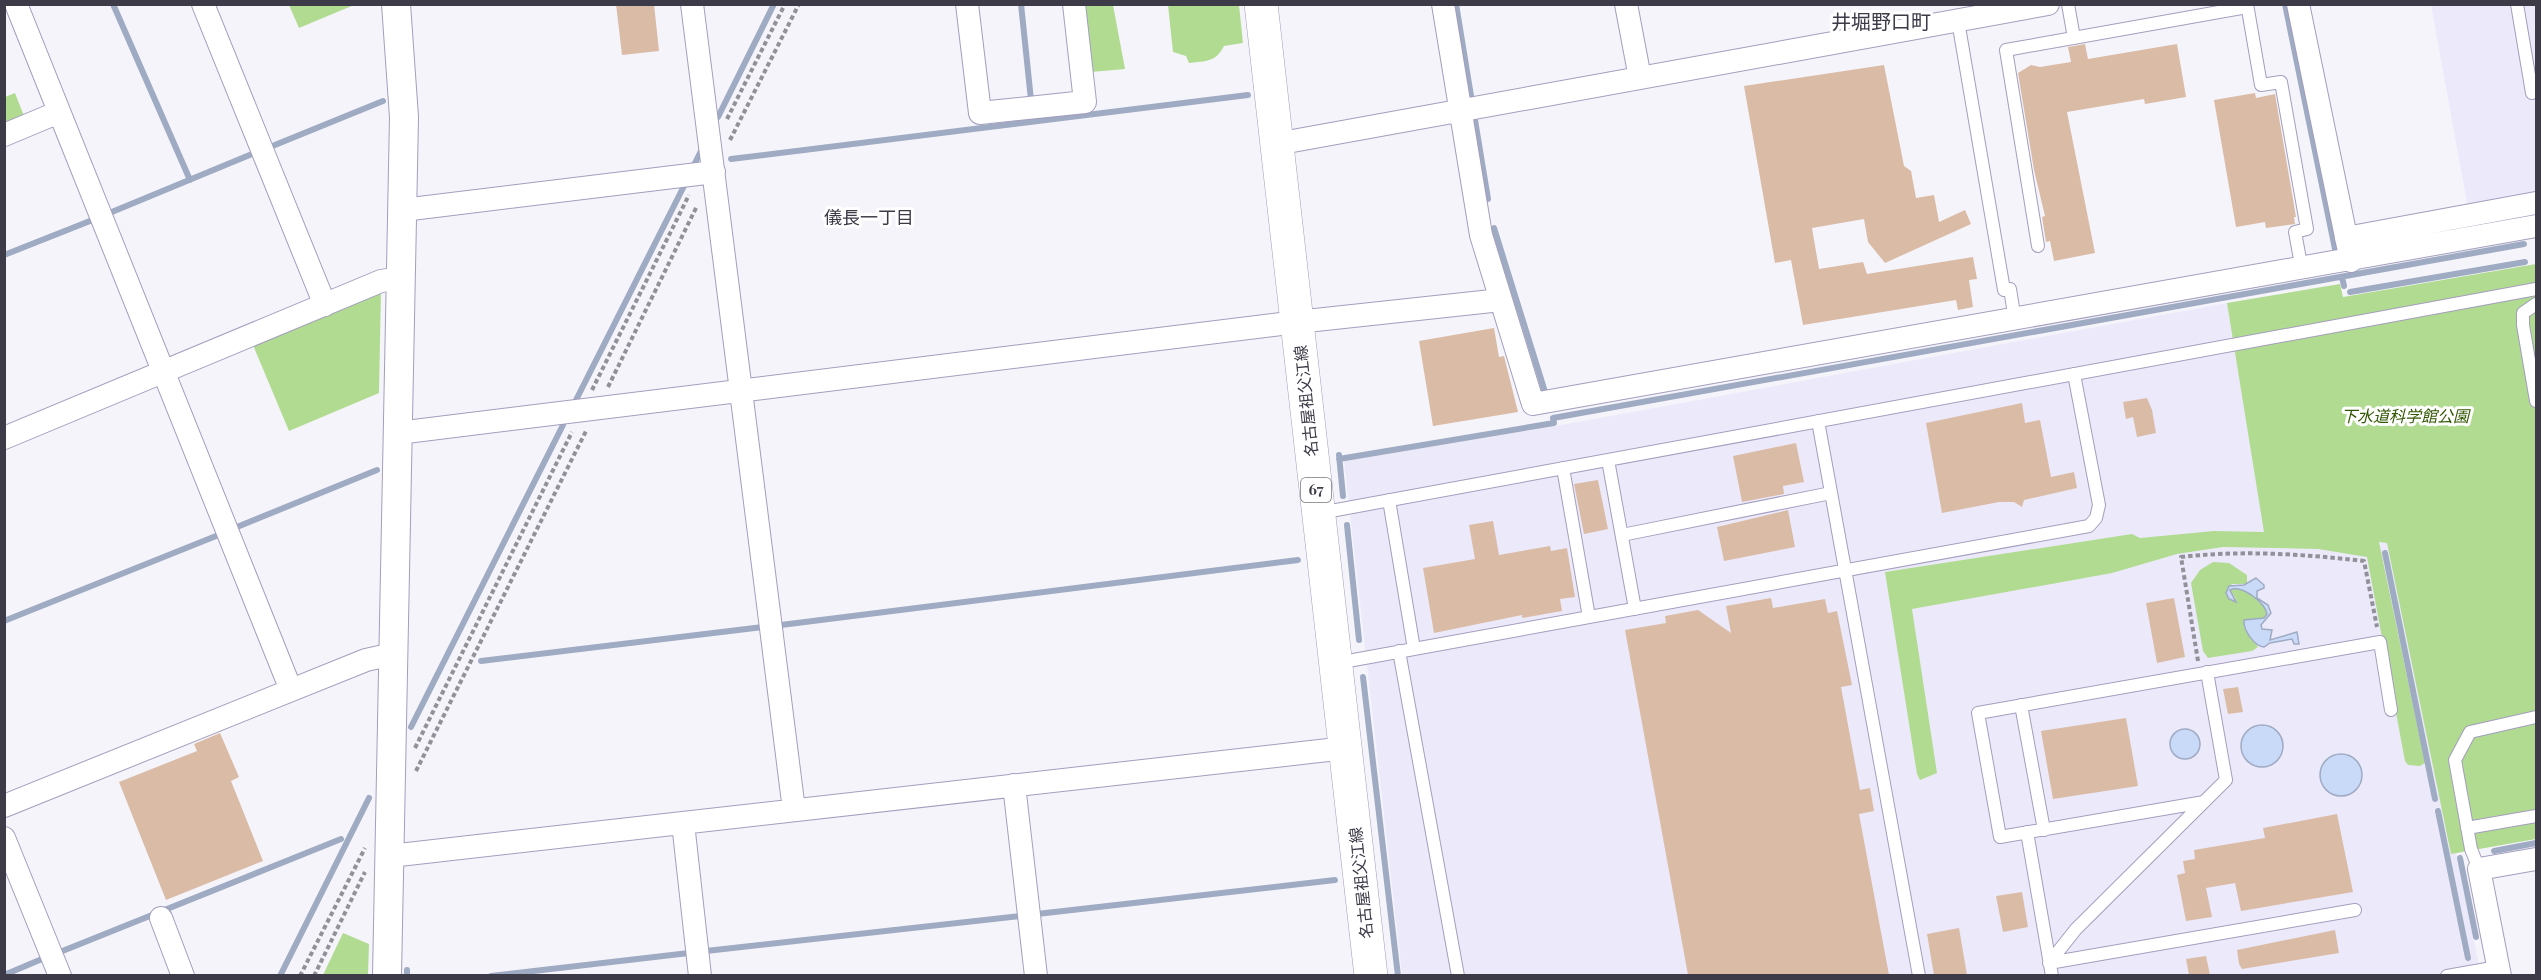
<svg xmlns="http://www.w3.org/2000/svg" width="2541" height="980" viewBox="0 0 2541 980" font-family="'Playfair Display','Noto Sans JP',serif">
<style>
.built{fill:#eceafa}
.green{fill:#b1db91}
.water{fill:#c9daf8;stroke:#9faac3;stroke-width:1.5}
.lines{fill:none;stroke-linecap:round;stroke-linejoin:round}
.stream{stroke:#9faac3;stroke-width:6}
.building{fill:#dabba6}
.service-casing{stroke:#a39ebd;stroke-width:14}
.minor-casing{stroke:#a39ebd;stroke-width:24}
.tertiary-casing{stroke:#a39ebd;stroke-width:30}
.primary-casing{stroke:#a39ebd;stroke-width:34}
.path{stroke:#92919a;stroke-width:4;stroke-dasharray:4.5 3;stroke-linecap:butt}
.service{stroke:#fff;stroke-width:12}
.minor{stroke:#fff;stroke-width:22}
.tertiary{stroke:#fff;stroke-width:28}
.primary{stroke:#fff;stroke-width:33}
.labels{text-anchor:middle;stroke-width:6;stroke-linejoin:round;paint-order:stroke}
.shield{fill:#fff;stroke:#77767f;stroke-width:1.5}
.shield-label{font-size:15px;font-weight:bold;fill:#3d3b48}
.street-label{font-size:16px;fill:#3d3b48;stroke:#fff}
.park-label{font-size:16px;font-style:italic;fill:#335803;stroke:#fff}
.neighbourhood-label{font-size:18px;fill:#3d3b48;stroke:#fff}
.quarter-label{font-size:20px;fill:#3d3b48;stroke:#fff}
</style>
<rect width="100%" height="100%" fill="#f5f4fa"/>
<!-- built -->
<path class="built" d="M2431 5H2536V197L2468 209Z
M2227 303 2265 532 2387 543 2451 853H2456L2481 975H1402L1344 461 1561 425Z"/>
<!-- green -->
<path class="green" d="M289 5H354L299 28Z
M1084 5H1113L1125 69 1091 72Z
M1168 5H1239L1243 43 1224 46C1216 62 1206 61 1189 63L1186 56 1173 52Z
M15 93 26 121 5 130V97Z
M2536 264V839L2451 854 2387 543 2379 542 2425 763 2420 766 2408 765 2405 761 2367 557 2318 549 2223 547 2177 554 2112 573 1912 609 1937 773 1920 780 1917 774 1885 572 2132 534 2140 538 2214 531 2264 532 2227 303 2340 284 2343 297Z
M381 290 379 393 289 431 253 345Z
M2213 562 2229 563 2247 575V584H2232L2226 593 2236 599 2230 590C2242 584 2265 603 2267 614L2264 618 2244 620V627L2258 647 2252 651 2208 658 2203 651 2191 583 2200 570Z
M343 933 369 944 368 975H323Z"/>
<!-- water -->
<path class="water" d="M2256 578 2264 585V588L2257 591V598L2268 605 2271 613 2261 625 2262 629 2272 630 2270 640 2297 632 2299 644H2294L2292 639 2270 643 2264 647C2254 646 2243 630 2244 620L2264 618 2267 614C2265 603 2242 584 2230 590L2236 602 2229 599 2226 593 2229 586 2244 585Z
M2241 746a21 21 0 1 1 42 0a21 21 0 1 1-42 0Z
M2170 744a15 15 0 1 1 30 0a15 15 0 1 1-30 0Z
M2320 775a21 21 0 1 1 42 0a21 21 0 1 1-42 0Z"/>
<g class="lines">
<!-- stream -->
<path class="stream" d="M113 4 190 180
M1021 4 1031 100
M1456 4 1471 96
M2285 4 2336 254
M718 117 774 4
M1475 120 1488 199
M270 147 383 101
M731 159 1248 95
M693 167 702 149
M107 214 252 154
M1494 228 1545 392
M4 255 95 219
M2342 277 2344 286
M2350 292 2525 262
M574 404 685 184
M1339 455 1343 496
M1339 459 1554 423 1553 418 2524 244
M1347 525 1359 640
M232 529 377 470
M2385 553 2435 799
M4 621 221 534
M781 625 1298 560
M481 661 763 627
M1363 677 1398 976
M411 727 563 425
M2438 811 2468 958
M2494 851 2536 843
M2460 858 2476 937
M1037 914 1335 880
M706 951 1021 916
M60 952 341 839
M4 975 42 959
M280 976 369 798
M407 976V970
M491 976 689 953"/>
</g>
<!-- building -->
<path class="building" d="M616 4H654L659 51 622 55Z
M2085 44 2088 59 2177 44 2186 97 2145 104 2144 99 2067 112 2095 253 2054 261 2050 241 2046 242 2042 217 2045 216 2034 170 2018 73 2031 65 2040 67 2071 62 2068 47Z
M1884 65 1904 166 1911 171 1916 198 1934 195 1939 222 1965 210 1971 224 1885 263 1868 242 1864 219 1812 228 1819 269 1863 262 1867 274 1973 257 1977 279 1969 280 1973 307 1958 310 1956 300 1803 325 1791 260 1775 263 1744 86Z
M2255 93 2256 98 2275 94 2296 217H2294L2295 224 2266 228 2265 222 2236 227 2214 100Z
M1494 328 1499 357 1504 356 1518 412 1433 426 1419 341Z
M2147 398 2152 410 2156 433 2137 437 2133 417 2126 419 2123 402Z
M2022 403 2025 423 2040 420 2051 477 2074 472 2077 488 2024 500 2022 507 2014 502H1999L1942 513 1926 423Z
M1796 443 1804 482 1783 486 1784 494 1742 502 1733 456Z
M1598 480 1608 529 1584 534 1574 484Z
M1788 510 1795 547 1724 561 1717 527Z
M1493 521 1499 555 1550 546 1551 551 1567 548 1575 597 1560 599 1562 611 1522 618V615L1434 633 1423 568 1475 559 1469 525Z
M1771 598 1773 608 1825 599 1828 613 1837 611 1852 685 1841 687 1860 790 1870 788 1874 811 1859 814 1889 975H1688L1625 630 1666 623 1665 616 1698 610 1731 633 1726 606Z
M2174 598 2185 657 2157 663 2146 603Z
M2238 687 2243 712 2228 714 2223 689Z
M2126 718 2138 786 2053 799 2041 731Z
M220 733 239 777 231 781 263 861 166 900 119 782 197 751 194 744Z
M2337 814 2353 892 2241 911 2235 883 2206 888 2212 917 2186 921 2177 875 2185 873 2183 861 2195 859 2194 850 2265 838 2263 828Z
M2022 892 2028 927 2003 932 1996 896Z
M1959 928 1967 975H1934L1927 934Z
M2335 930 2339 953 2242 969 2239 964 2237 950Z
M2206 956 2210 975H2189L2186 959Z"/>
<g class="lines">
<!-- service casing -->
<g class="service-casing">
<path id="service" d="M2068 4 2074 38
M2247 4 2261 85 2281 82 2307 229 2295 232 2302 270
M2517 4 2532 93
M1958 21 2004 290 2010 289 2015 320
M2038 246 2006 50 2247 7
M2536 304 2523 313V325L2536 401
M1818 421 1919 976
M1608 460 1635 609
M1563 468 1589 617
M1389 500 1414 649
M1320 513 2536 289
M1622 535 1831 493
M1399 651 1458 976
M1337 663 2089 526 2096 518 2099 505 2074 374
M2021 705 2044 830
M2204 802 2000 837 1978 713 2380 642 2391 710
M2467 828 2536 816
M2027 832 2052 976
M2479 869 2471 849 2455 760 2470 732 2536 717
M2049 963 2076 929 2226 780 2207 672
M2049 963 2355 910
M2447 976 2498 967"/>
</g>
<!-- minor casing -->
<g class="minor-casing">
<path id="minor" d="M16 4 291 690
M203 4 325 305
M692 4 794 810
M967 4 980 113 1085 102 1074 4
M1443 4 1481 235 1533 404 2536 226
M1626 4 1640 78
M2298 4 2351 261
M4 135 59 112
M1276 144 2048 4
M403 210 714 172
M2346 238 2536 203
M398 433 1297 322 1501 300
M4 438 381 281 401 278
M1014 785 1036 976
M4 806 366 660 393 654
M683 823 700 976
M4 838 60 976
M390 856 1346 748
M161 918 183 976
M2500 976 2479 869 2536 859"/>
</g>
<!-- tertiary casing -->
<g class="tertiary-casing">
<path id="tertiary" d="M387 976 404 117 396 4"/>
</g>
<!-- primary casing -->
<g class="primary-casing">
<path id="primary" d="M1261 4 1371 976"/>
</g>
<!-- path -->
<path class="path" d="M727 119 785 4
M730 140 799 4
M608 387 697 206
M592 390 689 195
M2198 661 2181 557C2242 550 2303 554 2364 561L2377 627
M415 748 572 432
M416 771 587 429
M300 976 365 848
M314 976 365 872"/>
<!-- service -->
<use href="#service" class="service"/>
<!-- minor -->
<use href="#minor" class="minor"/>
<!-- tertiary -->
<use href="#tertiary" class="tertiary"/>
<!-- primary -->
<use href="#primary" class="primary"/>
</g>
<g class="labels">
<!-- shield labels -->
<rect class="shield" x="1301" y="478" width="30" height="24" rx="4.5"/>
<g class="shield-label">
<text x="1316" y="495">67</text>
</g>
<!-- street labels -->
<g class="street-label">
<text transform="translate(1306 401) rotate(-96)" y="6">名古屋祖父江線</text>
<text transform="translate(1361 883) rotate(-96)" y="6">名古屋祖父江線</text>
</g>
<!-- park labels -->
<g class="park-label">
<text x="2405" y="422">下水道科学館公園</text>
</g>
<!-- neighbourhood labels -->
<g class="neighbourhood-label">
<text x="869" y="224">儀長一丁目</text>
</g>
<!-- quarter labels -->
<g class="quarter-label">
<text x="1881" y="29">井堀野口町</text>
</g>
</g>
<!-- border -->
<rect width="2541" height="980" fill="none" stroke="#3d3b48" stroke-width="12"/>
</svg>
